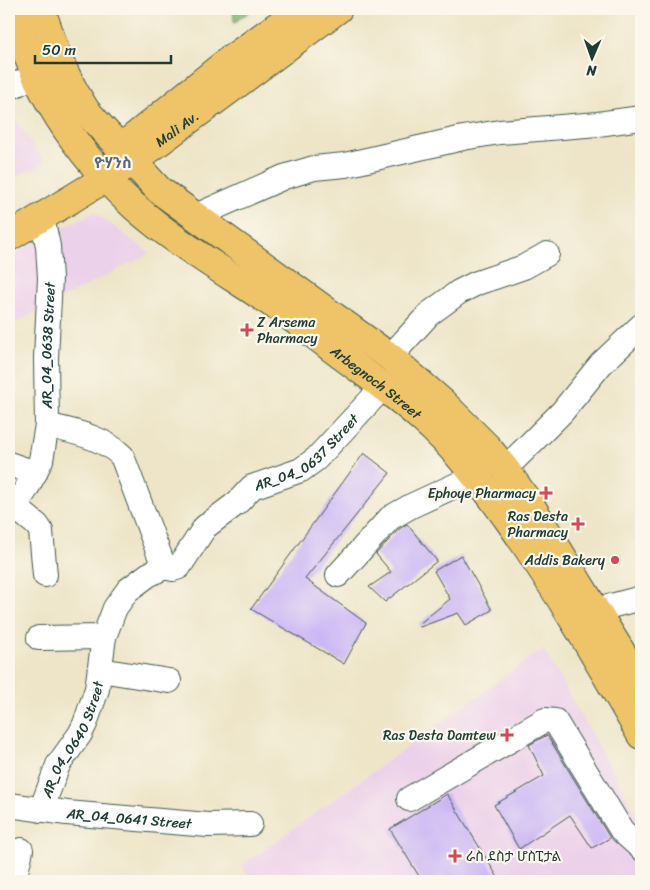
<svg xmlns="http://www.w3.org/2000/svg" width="650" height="890" viewBox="0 0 650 890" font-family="Sriracha,'Noto Sans Ethiopic',sans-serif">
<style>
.built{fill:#ecd1ea}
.forest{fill:#7dac66;stroke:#4e744d}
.building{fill:#c9b3f5}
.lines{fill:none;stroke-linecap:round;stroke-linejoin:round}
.minor-casing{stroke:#3e564a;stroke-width:26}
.major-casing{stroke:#3e564a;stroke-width:30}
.minor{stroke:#fff;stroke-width:24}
.major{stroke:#efc469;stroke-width:28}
.poi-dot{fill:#d1495b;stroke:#fbf7ec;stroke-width:2}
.labels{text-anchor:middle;stroke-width:4.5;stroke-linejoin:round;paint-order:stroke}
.street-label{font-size:14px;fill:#1f3d34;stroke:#fbf7ec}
.poi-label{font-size:14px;fill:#1f3d34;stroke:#fbf7ec;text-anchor:end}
.neighbourhood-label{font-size:15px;font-weight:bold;fill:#5a6678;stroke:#fbf7ec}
</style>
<rect width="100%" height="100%" fill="#fbf7ec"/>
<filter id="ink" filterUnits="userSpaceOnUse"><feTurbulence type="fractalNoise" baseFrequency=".02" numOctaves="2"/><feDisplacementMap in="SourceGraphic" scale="10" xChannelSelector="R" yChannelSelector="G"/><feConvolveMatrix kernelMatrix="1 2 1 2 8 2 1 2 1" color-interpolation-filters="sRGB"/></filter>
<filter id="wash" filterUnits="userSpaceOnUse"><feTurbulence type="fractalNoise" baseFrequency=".0096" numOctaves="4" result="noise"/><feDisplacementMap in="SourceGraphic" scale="20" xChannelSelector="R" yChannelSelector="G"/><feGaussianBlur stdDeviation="1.12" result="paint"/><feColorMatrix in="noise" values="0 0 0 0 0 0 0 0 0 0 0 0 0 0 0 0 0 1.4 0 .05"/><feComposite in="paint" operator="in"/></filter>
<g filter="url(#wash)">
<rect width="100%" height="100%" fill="#eee5c8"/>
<!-- built -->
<path class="built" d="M9 110 45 163 9 180Z
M94 212 150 253 9 326V256Z
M543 649 641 822V881H252L242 866Z"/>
<!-- forest -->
<path class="forest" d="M233 9H253L234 23Z"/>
<g id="blocks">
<!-- building -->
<path class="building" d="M364 453 390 473 305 579 366 623 344 664 251 609Z
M407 524 437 561 385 602 369 587 391 572 376 554 399 529Z
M461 555 492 610 466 625 458 613 420 627 419 624 450 599 434 571Z
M547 735 610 838 592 848 570 815 519 849 494 805 544 776 529 745Z
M447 794 500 881H422L390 829Z"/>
</g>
</g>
<g filter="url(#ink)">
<use href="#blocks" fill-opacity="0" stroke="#3e564a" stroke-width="1"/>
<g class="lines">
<!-- minor casing -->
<g class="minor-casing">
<g id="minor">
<path d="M9 88 36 75"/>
<path d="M196 216 284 177 314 168 345 165 463 138 500 132 598 124 641 118"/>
<path d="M390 357 429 314 459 292 477 283 524 267 547 254"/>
<path d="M47 425C72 432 102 436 122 456L164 567"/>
<path d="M9 464 35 473"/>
<path d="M505 469 562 412 601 364 641 326"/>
<path d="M14 506 37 525 41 531 45 575"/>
<path id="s1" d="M9 515 27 488 41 460 47 425 46 358 50 278 48 246 42 218"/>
<path id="s2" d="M164 567 173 569 179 567 205 527 237 503 252 487 301 470 316 459 383 387"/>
<path d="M338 575 390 518 411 506 476 476"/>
<path d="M596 610 641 598"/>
<path d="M39 638 104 637"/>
<path d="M100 670 169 681"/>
<path d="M409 799 545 720 555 721 622 831 641 848"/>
<path id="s3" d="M9 805 67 813 208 825 250 824"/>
<path id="s4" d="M41 810 58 765 80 734 85 724 97 689 104 637 115 608 128 590 148 575 164 567"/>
<path d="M14 881 21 850"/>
</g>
</g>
<!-- major casing -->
<g class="major-casing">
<g id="major">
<path id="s5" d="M14 9C31 87 76 154 135 207 178 245 229 274 276 306 300 323 323 342 346 359 371 378 397 396 420 417 456 448 485 487 512 525 559 592 600 664 641 735"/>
<path d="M41 9 58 59 74 91 86 111 159 190 390 357 442 402 488 448 505 469 531 506 641 684"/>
<path d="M122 147 227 62 301 9"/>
<path id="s6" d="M9 237 132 162 338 9"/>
</g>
</g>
<!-- minor -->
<use href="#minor" class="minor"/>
<!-- major -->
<use href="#major" class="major"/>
</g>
</g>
<!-- markers -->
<g class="poi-dot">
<path d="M244.5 322.5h5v5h5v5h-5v5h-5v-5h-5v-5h5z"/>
<path d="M543.5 485.5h5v5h5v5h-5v5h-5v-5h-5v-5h5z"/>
<path d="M575.5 516.5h5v5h5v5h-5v5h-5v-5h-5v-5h5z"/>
<circle cx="615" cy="560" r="5"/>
<path d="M504.5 727.5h5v5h5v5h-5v5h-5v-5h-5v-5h5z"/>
<path d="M452.5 848.5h5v5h5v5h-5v5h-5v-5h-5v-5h5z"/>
</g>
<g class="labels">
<!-- street labels -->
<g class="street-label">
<text dy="5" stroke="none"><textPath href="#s6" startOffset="200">Mali Av.</textPath></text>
<text dy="5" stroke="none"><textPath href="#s1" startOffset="179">AR_04_0638 Street</textPath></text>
<text dy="5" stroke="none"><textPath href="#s5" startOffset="534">Arbegnoch Street</textPath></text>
<text dy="5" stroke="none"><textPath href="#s2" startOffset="191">AR_04_0637 Street</textPath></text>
<text dy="5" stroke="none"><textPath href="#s4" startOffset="78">AR_04_0640 Street</textPath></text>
<text dy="5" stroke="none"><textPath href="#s3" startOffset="121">AR_04_0641 Street</textPath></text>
</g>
<!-- poi labels -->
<g class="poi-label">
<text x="257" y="327" text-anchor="start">Z Arsema<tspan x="257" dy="16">Pharmacy</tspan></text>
<text x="536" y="498">Ephoye Pharmacy</text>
<text x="568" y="521">Ras Desta<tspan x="568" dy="16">Pharmacy</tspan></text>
<text x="605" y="565">Addis Bakery</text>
<text x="496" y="740">Ras Desta Damtew</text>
<text x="466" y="861" text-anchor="start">ራስ ደስታ ሆስፒታል</text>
</g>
<!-- neighbourhood labels -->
<g class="neighbourhood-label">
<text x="113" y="168">ዮሃንስ</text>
</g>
</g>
<!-- margin -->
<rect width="650" height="890" fill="none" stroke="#fbf7ec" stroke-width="30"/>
<!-- north arrow -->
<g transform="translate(592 58) rotate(182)" stroke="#fbf7ec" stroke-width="4" paint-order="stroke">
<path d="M0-4L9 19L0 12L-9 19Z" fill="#1f3d34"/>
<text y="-8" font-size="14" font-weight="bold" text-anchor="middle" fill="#1f3d34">N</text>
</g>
<!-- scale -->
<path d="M35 55v8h136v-8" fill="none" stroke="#1f3d34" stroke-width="2.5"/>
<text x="42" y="55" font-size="15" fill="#1f3d34" stroke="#fbf7ec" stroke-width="4" paint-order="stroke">50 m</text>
</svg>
